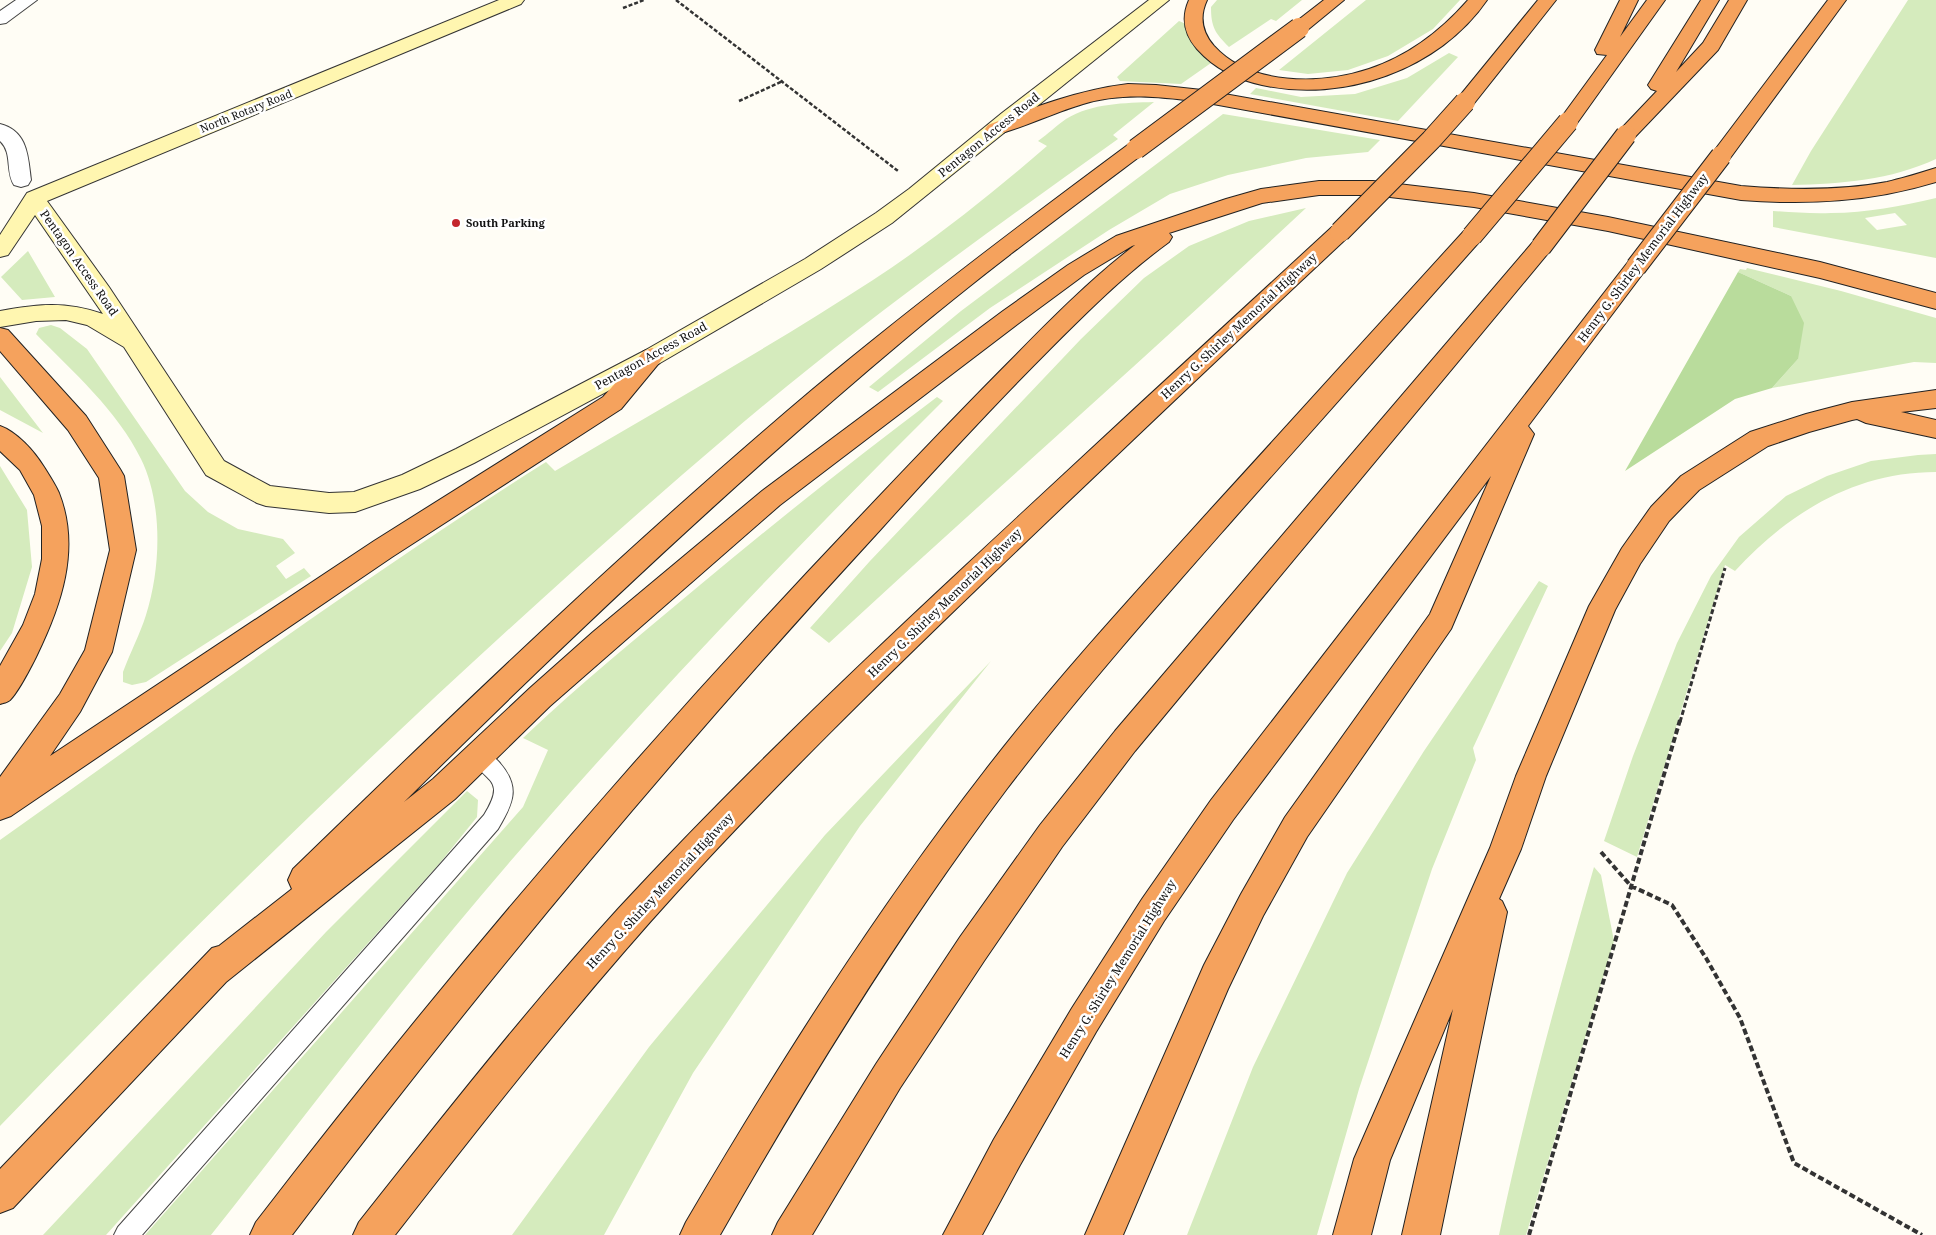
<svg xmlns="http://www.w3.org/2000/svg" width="1936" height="1235" viewBox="0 0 1936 1235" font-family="'Noto Serif',serif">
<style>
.green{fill:#d5ebbd;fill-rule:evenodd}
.forest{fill:#b9dc9c}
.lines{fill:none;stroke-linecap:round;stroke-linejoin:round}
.lane-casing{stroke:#444;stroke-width:2}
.street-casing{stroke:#444;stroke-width:2}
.secondary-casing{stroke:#333;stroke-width:2}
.highway-casing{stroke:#222;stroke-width:2}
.path-far2{stroke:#333;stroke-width:2.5;stroke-dasharray:4 2;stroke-linecap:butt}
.path-far1{stroke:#333;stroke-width:3;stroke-dasharray:5 2.5;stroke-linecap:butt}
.path{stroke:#333;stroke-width:4;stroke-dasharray:6 3;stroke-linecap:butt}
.lane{fill:#fff;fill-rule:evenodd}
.street{fill:#fff;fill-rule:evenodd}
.secondary{fill:#fff6b0;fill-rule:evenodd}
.highway{fill:#f5a25d;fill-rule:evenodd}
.highway-bridge-casing{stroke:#222;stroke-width:22;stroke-linecap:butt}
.highway-bridge{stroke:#f5a25d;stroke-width:20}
.poi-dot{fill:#c4262e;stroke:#fff;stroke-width:2}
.labels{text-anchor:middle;stroke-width:5;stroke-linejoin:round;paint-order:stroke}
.far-street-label{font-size:11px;fill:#111;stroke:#fff}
.far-poi-label{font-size:11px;font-weight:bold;fill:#111;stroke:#fff;text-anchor:start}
.street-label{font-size:12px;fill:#111;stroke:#fff}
</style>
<rect width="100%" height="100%" fill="#fffdf5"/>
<!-- green -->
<path class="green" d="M1217 0H1302L1276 21 1271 19 1229 47C1215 33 1211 27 1211 7Z
M1366 0H1460L1433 29 1388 56 1348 70 1308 74 1279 70Z
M1908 0H1936V159C1891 180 1841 184 1792 185L1811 151Z
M1179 21 1186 24C1188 41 1198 52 1211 63L1181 84 1120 81 1117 77Z
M1449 53 1458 57 1398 121 1250 94 1256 88 1301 97 1355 94 1407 78Z
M1154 102 1113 135 1118 139C984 235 849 331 724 439 471 655 231 887 0 1126V840C181 712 359 580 546 462L555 471C661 408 770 347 873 280 934 240 992 194 1047 146L1038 141C1048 134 1057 125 1066 119 1092 103 1125 103 1154 102Z
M1223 114 1380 140 1368 152 1306 158 1228 175 1170 194 1109 230 990 308 878 392 869 387 961 311Z
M1936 198V258L1773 227V211C1792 212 1812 214 1831 213 1867 213 1901 206 1936 198ZM1895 213 1907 225 1877 230 1865 218Z
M1306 208C1149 355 987 497 829 643L810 628 870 561 1081 339 1144 278 1189 246 1249 221Z
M28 251 55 297 22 300 1 277Z
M1747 268 1841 291 1936 318V363L1914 362 1772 388 1798 359 1791 296 1738 272 1740 269 1746 270Z
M51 325 60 328 87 349 185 491 208 512 238 529 283 539 295 553 276 566 286 579 304 568 311 576 146 682 132 685 123 682V672C130 653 140 634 146 615 161 568 163 504 141 459 117 410 73 372 36 334L39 328Z
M0 377 43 433 0 410Z
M937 397 943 401C773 570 607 744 454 928 371 1028 292 1133 211 1235H145L523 807 548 750 523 738C580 684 640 635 700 585 778 520 857 457 937 397Z
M1936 454V472C1855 472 1788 513 1735 571L1725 565 1637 857 1604 841 1633 756 1677 643 1711 576 1739 537 1786 496 1827 476 1871 461 1918 455Z
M0 466 27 510 32 567 12 633 0 651Z
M1539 581 1548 586 1473 748 1476 760 1432 869 1359 1089 1317 1235H1187L1253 1067 1347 873 1424 751Z
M991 661 860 826 693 1073 604 1235H512L649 1047 825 835Z
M467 791 478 800 477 817 439 864 106 1235H43L326 932Z
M1594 867 1601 875 1614 941 1526 1235H1499C1525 1111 1559 989 1594 867Z"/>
<!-- forest -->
<path class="forest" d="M1738 272 1791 296 1804 323 1798 359 1772 388 1735 399 1625 471Z"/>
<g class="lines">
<!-- lane casing -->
<g class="lane-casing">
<path id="lane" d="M479 746C487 749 492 755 498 761 521 786 514 802 498 829L142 1235H114L118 1227 484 815C508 776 483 784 470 755L472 749Z"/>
</g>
<!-- street casing -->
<g class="street-casing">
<path id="street" d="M16 0H37L6 23 0 24V11Z
M0 124C28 131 28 157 31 180L28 185 21 187 14 185C5 171 13 153 0 141Z"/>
</g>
<!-- secondary casing -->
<g class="secondary-casing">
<path id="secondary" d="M499 0H524L521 4 47 201 109 287 224 461 270 486 329 493 354 492 402 475 456 449 644 351 805 259 876 213 909 189 1002 113 1149 0H1169L892 223 821 269 660 363 474 463 420 489 355 512 329 513 266 506 257 503 206 475 124 347 87 325 66 320 36 321 0 327V311C39 304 65 301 103 314L35 215 8 255 0 257V235L27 193Z"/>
</g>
<!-- highway casing -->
<g class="highway-casing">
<path id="highway" d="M1189 0H1207C1199 17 1202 32 1214 46 1250 86 1321 85 1369 69 1408 56 1441 31 1468 0H1487C1439 70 1343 103 1262 85 1236 79 1215 69 1197 49 1184 34 1181 18 1189 0Z
M1324 0H1344L1305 32 1299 34 1293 32 1290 28 1293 24Z
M1538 0H1556L1472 106 1465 108 1458 106 1455 102 1458 98Z
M1620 0H1638L1620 37 1647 0H1665L1575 126 1568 128 1561 126 1558 122 1607 55 1597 54 1595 50Z
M1701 0H1719L1676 72 1703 43 1729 0H1747L1718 50 1633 139 1626 141 1619 139 1616 135 1619 131 1657 91 1651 89 1648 85Z
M1828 0H1846L1728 161 1721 162 1714 161 1711 156 1714 151Z
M1128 84 1156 85 1202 90 1741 186C1790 190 1839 191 1887 182 1904 178 1920 173 1936 168V182C1871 202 1808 205 1741 200L1202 102C1161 97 1123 92 1083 104 1053 113 1025 127 995 135L988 133 985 129 988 125C1034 107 1079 90 1128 84Z
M1136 143 1143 144 1146 149 1143 154C1063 214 982 274 905 339 731 485 566 641 404 802L433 779 530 688 593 632 762 491 1003 311 1068 265 1116 236 1226 199 1261 189 1319 181H1373L1474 193 1608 217 1820 262 1936 293V309L1820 278 1608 231 1474 207 1373 195H1319L1262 203 1169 233 1172 237 1169 242C1125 274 1088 311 1050 349 992 407 936 468 881 529 673 755 477 990 292 1235H250L256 1222C443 979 642 746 853 524 906 468 959 412 1014 357 1052 318 1091 279 1135 245L1132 246 1084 275 1019 323 780 505 550 706 455 799 226 982 13 1208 0 1213V1169L212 948 219 946 292 889 288 880 293 869C462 705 632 542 812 390 915 304 1021 224 1129 144Z
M1340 225 1348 227 1351 232 1348 237C1226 351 1105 466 985 581 880 682 776 784 677 892 577 1002 486 1118 395 1235H353L359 1222C443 1116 527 1009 618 909 727 791 844 679 962 569 1085 454 1208 341 1332 227Z
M1472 229 1480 231 1483 236 1480 241C1399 332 1318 424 1237 515 1158 605 1079 694 1006 790 900 931 807 1082 720 1235H680L686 1222C777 1067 873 915 984 772 1055 680 1134 594 1212 508 1296 416 1380 323 1464 231Z
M1541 240 1549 242 1552 247 1549 252 1135 751 1062 847 984 961 900 1088 812 1235H772L778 1222 876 1064 960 937 1040 825 1115 731 1533 242Z
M1636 259 1644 262 1647 267 1644 272 1528 426 1534 434 1451 629 1307 837 1263 916 1228 989 1123 1235H1085L1204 965 1241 894 1285 817 1430 614 1491 476 1233 820 1164 921 1096 1032 1020 1165 982 1235H943L994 1139 1072 1008 1142 899 1211 800 1628 262Z
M0 328 8 330 86 416 120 469 124 476 136 550 112 652 80 712 50 756 374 541 603 397 644 351 652 348 660 351 664 357 621 409 392 557 11 816 0 820V777L60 694 85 650 110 550 99 478 68 430 0 351Z
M1936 390V408L1901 412 1936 420V438L1866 423 1857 419 1852 420 1809 432 1768 446 1699 490 1669 521 1640 564 1615 610 1546 776 1521 849 1499 899 1502 901 1507 912 1440 1235H1402L1453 1009 1390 1160 1371 1235H1333L1354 1159 1490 848 1516 776 1589 606 1622 548 1651 507 1681 476 1750 432 1806 414 1852 402Z
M0 426C17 432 34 451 44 467 49 475 55 484 59 493 81 549 61 606 36 657 31 667 18 692 10 700 8 702 3 703 0 704V666L23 625 35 594 42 559V526L34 495 20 470 0 451Z"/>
</g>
<!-- path-far2 -->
<path class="path-far2" d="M676 0 898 171
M623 8 644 0
M739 101 783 81"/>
<!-- path-far1 -->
<path class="path-far1" d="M1680 722 1725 568"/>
<!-- path -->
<path class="path" d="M1601 852 1631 886 1672 905 1706 958 1740 1018 1794 1163 1922 1235
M1529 1235 1680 720"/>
<!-- lane -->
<use href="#lane" class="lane"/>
<!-- street -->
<use href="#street" class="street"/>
<!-- secondary -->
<use href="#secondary" class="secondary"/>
<!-- highway -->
<use href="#highway" class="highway"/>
<!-- highway-bridge casing -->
<g class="highway-bridge-casing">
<path id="highway-bridge" d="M1136 149 1299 28
M1340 232 1431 140 1465 102
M1472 236 1568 122
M1541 247 1626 135
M1636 267 1721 156"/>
</g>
<!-- highway-bridge -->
<use href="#highway-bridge" class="highway-bridge"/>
</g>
<!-- markers -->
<circle class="poi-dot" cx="456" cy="223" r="5"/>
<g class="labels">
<!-- far-street labels -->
<g class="far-street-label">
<text transform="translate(246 111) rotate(-22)" y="4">North Rotary Road</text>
</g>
<!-- far-poi labels -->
<g class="far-poi-label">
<text x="466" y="227">South Parking</text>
</g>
<!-- street labels -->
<g class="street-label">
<text transform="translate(989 135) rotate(-39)" y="4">Pentagon Access Road</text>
<text transform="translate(1643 258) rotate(-53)" y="4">Henry G. Shirley Memorial Highway</text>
<text transform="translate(79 263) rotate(55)" y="4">Pentagon Access Road</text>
<text transform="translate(1239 326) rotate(-43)" y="4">Henry G. Shirley Memorial Highway</text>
<text transform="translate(651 356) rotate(-29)" y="4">Pentagon Access Road</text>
<text transform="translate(945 603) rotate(-44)" y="4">Henry G. Shirley Memorial Highway</text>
<text transform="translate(660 891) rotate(-47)" y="4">Henry G. Shirley Memorial Highway</text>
<text transform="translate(1118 969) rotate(-58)" y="4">Henry G. Shirley Memorial Highway</text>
</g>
</g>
</svg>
